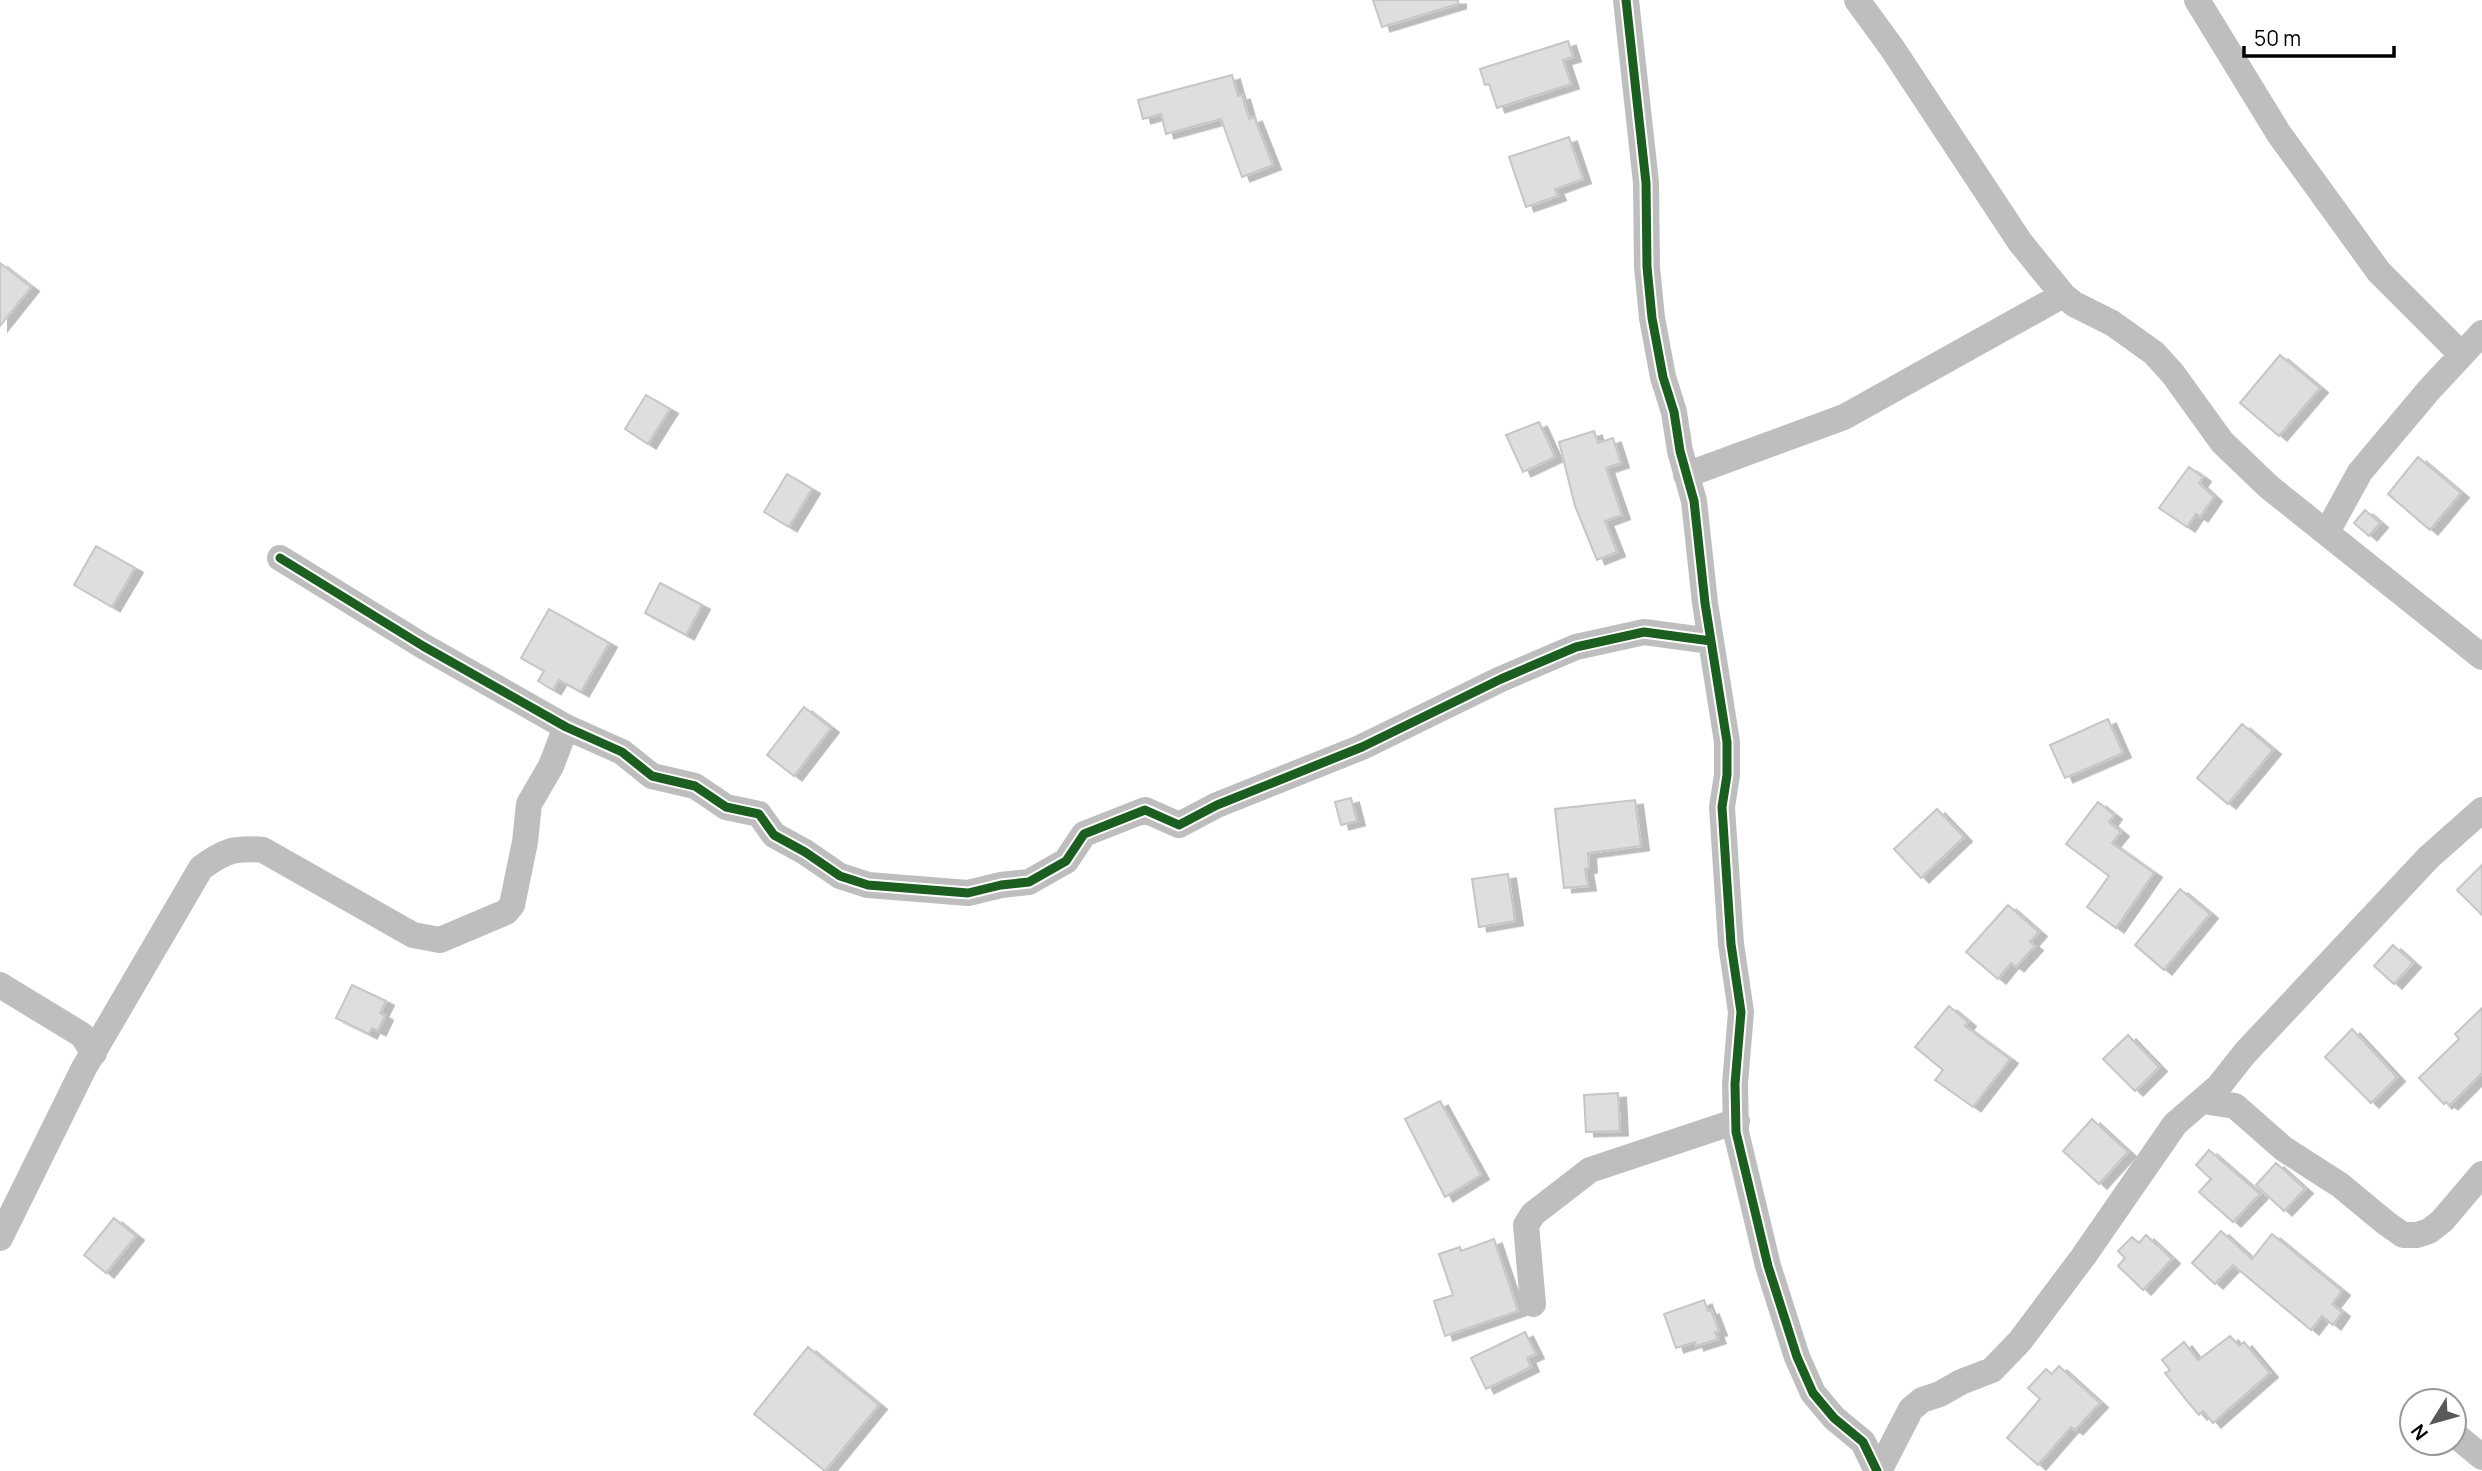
<svg xmlns="http://www.w3.org/2000/svg" width="2482" height="1471" viewBox="0 0 2482 1471" font-family="Manrope,sans-serif">
<style>
.building{fill:#dedede;stroke:#c6c6c6;stroke-width:2;filter:url(#shadow)}
.lines{fill:none;stroke-linecap:round;stroke-linejoin:round}
.minor{stroke:#bebebe;stroke-width:26}
.cycleway-casing{stroke:#fff;stroke-width:13}
.cycleway{stroke:#1b5e20;stroke-width:9}
</style>
<defs>
<filter id="shadow"><feDropShadow dx="8" dy="4.5" stdDeviation="0" flood-color="#0004"/></filter>
</defs>
<rect width="100%" height="100%" fill="#fff"/>
<!-- building -->
<path class="building" d="M1373 0H1458V4L1382 27Z
M1568 41 1573 57 1563 60 1571 84 1497 108 1489 84 1485 85 1480 69Z
M1232 75 1238 96 1242 95 1249 119 1254 117 1273 165 1242 177 1221 119 1166 134 1161 114 1143 119 1138 100Z
M1569 137 1583 179 1555 189 1558 196 1526 207 1509 157Z
M0 263 31 287 0 326Z
M2280 355 2320 388 2279 436 2240 403Z
M646 395 670 409 648 444 625 429Z
M1539 422 1555 457 1523 472 1506 435Z
M1594 431 1598 443 1613 438 1621 463 1606 468 1622 515 1605 521 1617 552 1597 560 1575 506 1559 442Z
M2418 457 2461 493 2430 530 2388 494Z
M2189 467 2203 477 2199 483 2214 497 2200 517 2196 514 2187 527 2159 508Z
M787 474 812 489 789 527 764 512Z
M2365 510 2380 523 2369 536 2354 523Z
M96 546 135 568 112 607 74 585Z
M660 583 702 605 686 635 645 613Z
M549 609 609 643 581 692 559 680 553 690 538 681 544 671 521 658Z
M804 707 831 728 794 776 767 755Z
M2108 719 2123 753 2065 778 2050 745Z
M2242 724 2273 750 2228 804 2197 778Z
M1351 798 1357 821 1341 825 1335 802Z
M1635 800 1641 846 1588 853 1589 868 1585 869 1588 886 1564 888 1555 809Z
M2098 802 2114 815 2109 822 2121 832 2112 843 2154 873 2116 928 2087 907 2109 876 2066 844Z
M1937 809 1964 837 1921 878 1894 849Z
M2482 865V915L2457 890Z
M1508 874 1515 921 1479 927 1472 879Z
M2180 889 2210 914 2164 970 2135 945Z
M2008 905 2039 932 2030 942 2035 946 2016 967 2011 963 1998 979 1966 952Z
M2393 945 2413 963 2394 984 2374 966Z
M352 985 386 1001 380 1013 385 1016 378 1031 372 1028 369 1034 336 1018Z
M1949 1006 1968 1022 1965 1026 2010 1059 1973 1107 1935 1080 1943 1070 1915 1047Z
M2482 1008V1073L2450 1105 2446 1102 2444 1104 2419 1078 2459 1039 2455 1034Z
M2352 1029 2397 1077 2371 1103 2325 1057Z
M2128 1035 2159 1067 2135 1091 2103 1059Z
M1618 1093 1620 1131 1586 1132 1584 1095Z
M1440 1101 1481 1175 1445 1197 1405 1119Z
M2092 1119 2128 1152 2099 1184 2063 1151Z
M2209 1150 2260 1194 2233 1222 2199 1192 2211 1179 2196 1165Z
M2276 1163 2305 1189 2284 1211 2256 1185Z
M114 1218 136 1236 106 1273 84 1255Z
M2221 1231 2252 1259 2272 1234 2342 1291 2332 1304 2342 1312 2333 1325 2322 1316 2311 1330 2233 1265 2215 1284 2192 1263Z
M2146 1235 2172 1259 2143 1290 2118 1266 2125 1258 2118 1251 2132 1237 2139 1243Z
M1494 1239 1518 1311 1445 1336 1434 1301 1453 1295 1439 1254 1460 1247 1461 1251Z
M1704 1300 1708 1311 1711 1310 1719 1331 1715 1332 1718 1339 1696 1346 1695 1342 1676 1348 1664 1314Z
M1525 1332 1536 1354 1527 1358 1531 1367 1486 1389 1471 1358Z
M2230 1336 2239 1346 2244 1342 2270 1373 2213 1423 2203 1411 2199 1415 2188 1402 2165 1373 2170 1370 2162 1360 2184 1342 2198 1360Z
M808 1347 879 1405 825 1471 754 1414Z
M2059 1366 2100 1403 2075 1430 2071 1427 2038 1465 2007 1438 2040 1399 2028 1388 2046 1369 2052 1374Z"/>
<g class="lines">
<!-- minor -->
<path class="minor" d="M1626 0 1646 183 1647 267 1652 318 1663 377 1674 412 1680 451 1694 501 1705 603 1727 742V775L1722 807 1731 944 1741 1012 1735 1084 1736 1132 1768 1266 1797 1357 1813 1393 1834 1418 1863 1442 1877 1471
M1857 0 1892 48 2020 242 2063 295 2074 304 2112 323 2154 353 2173 374 2222 442 2269 487 2482 657
M2197 0 2279 134 2379 272 2461 354
M1686 475 1844 417 2063 295
M2327 532 2360 472 2429 390 2482 333
M280 558 423 646 566 727 622 752 652 776 695 786 726 807 759 814 774 835 805 852 840 876 868 885 968 893 1001 885 1029 882 1066 861 1084 834 1145 810 1179 825 1217 805 1362 747 1501 679 1576 647 1644 632 1711 641
M0 985 82 1035 94 1053
M2203 1101 2235 1106 2284 1149 2340 1185 2386 1223 2403 1235H2417L2429 1231 2442 1221 2482 1174
M0 1238 84 1068 201 868C224 851 235 847 263 850L413 935 440 940 506 912 512 905 525 842 529 804 551 766 566 727
M1533 1304 1526 1225 1533 1214 1590 1170 1737 1121
M2454 1434 2482 1457
M1879 1471 1911 1409 1922 1400 1940 1394 1961 1382 1992 1370 2020 1341 2083 1257 2175 1124 2219 1086 2245 1053 2429 857 2482 810"/>
<!-- cycleway casing -->
<g class="cycleway-casing">
<path id="cycleway" d="M1626 0 1646 183 1647 267 1652 318 1663 377 1674 412 1680 451 1694 501 1705 603 1727 742V775L1722 807 1731 944 1741 1012 1735 1084 1736 1132 1768 1266 1797 1357 1813 1393 1834 1418 1863 1442 1877 1471
M280 558 423 646 566 727 622 752 652 776 695 786 726 807 759 814 774 835 805 852 840 876 868 885 968 893 1001 885 1029 882 1066 861 1084 834 1145 810 1179 825 1217 805 1362 747 1501 679 1576 647 1644 632 1711 641"/>
</g>
<!-- cycleway -->
<use href="#cycleway" class="cycleway"/>
</g>
<!-- north arrow -->
<g transform="translate(2433 1422) rotate(233)"><circle r="33" fill="#ffffff" stroke="#999999" stroke-width="2"/>
<path d="M0-5L12 26L0 18L-12 26Z" fill="#595959"/>
<text y="-10" font-size="19" font-weight="bold" text-anchor="middle" fill="#000000">N</text>
</g>
<!-- scale -->
<path d="M2244 46v10h150v-10" fill="none" stroke="#000000" stroke-width="3.5"/>
<text x="2254" y="46" font-size="21" fill="#000000" stroke="#ffffff" stroke-width="5" paint-order="stroke">50 m</text>
</svg>
